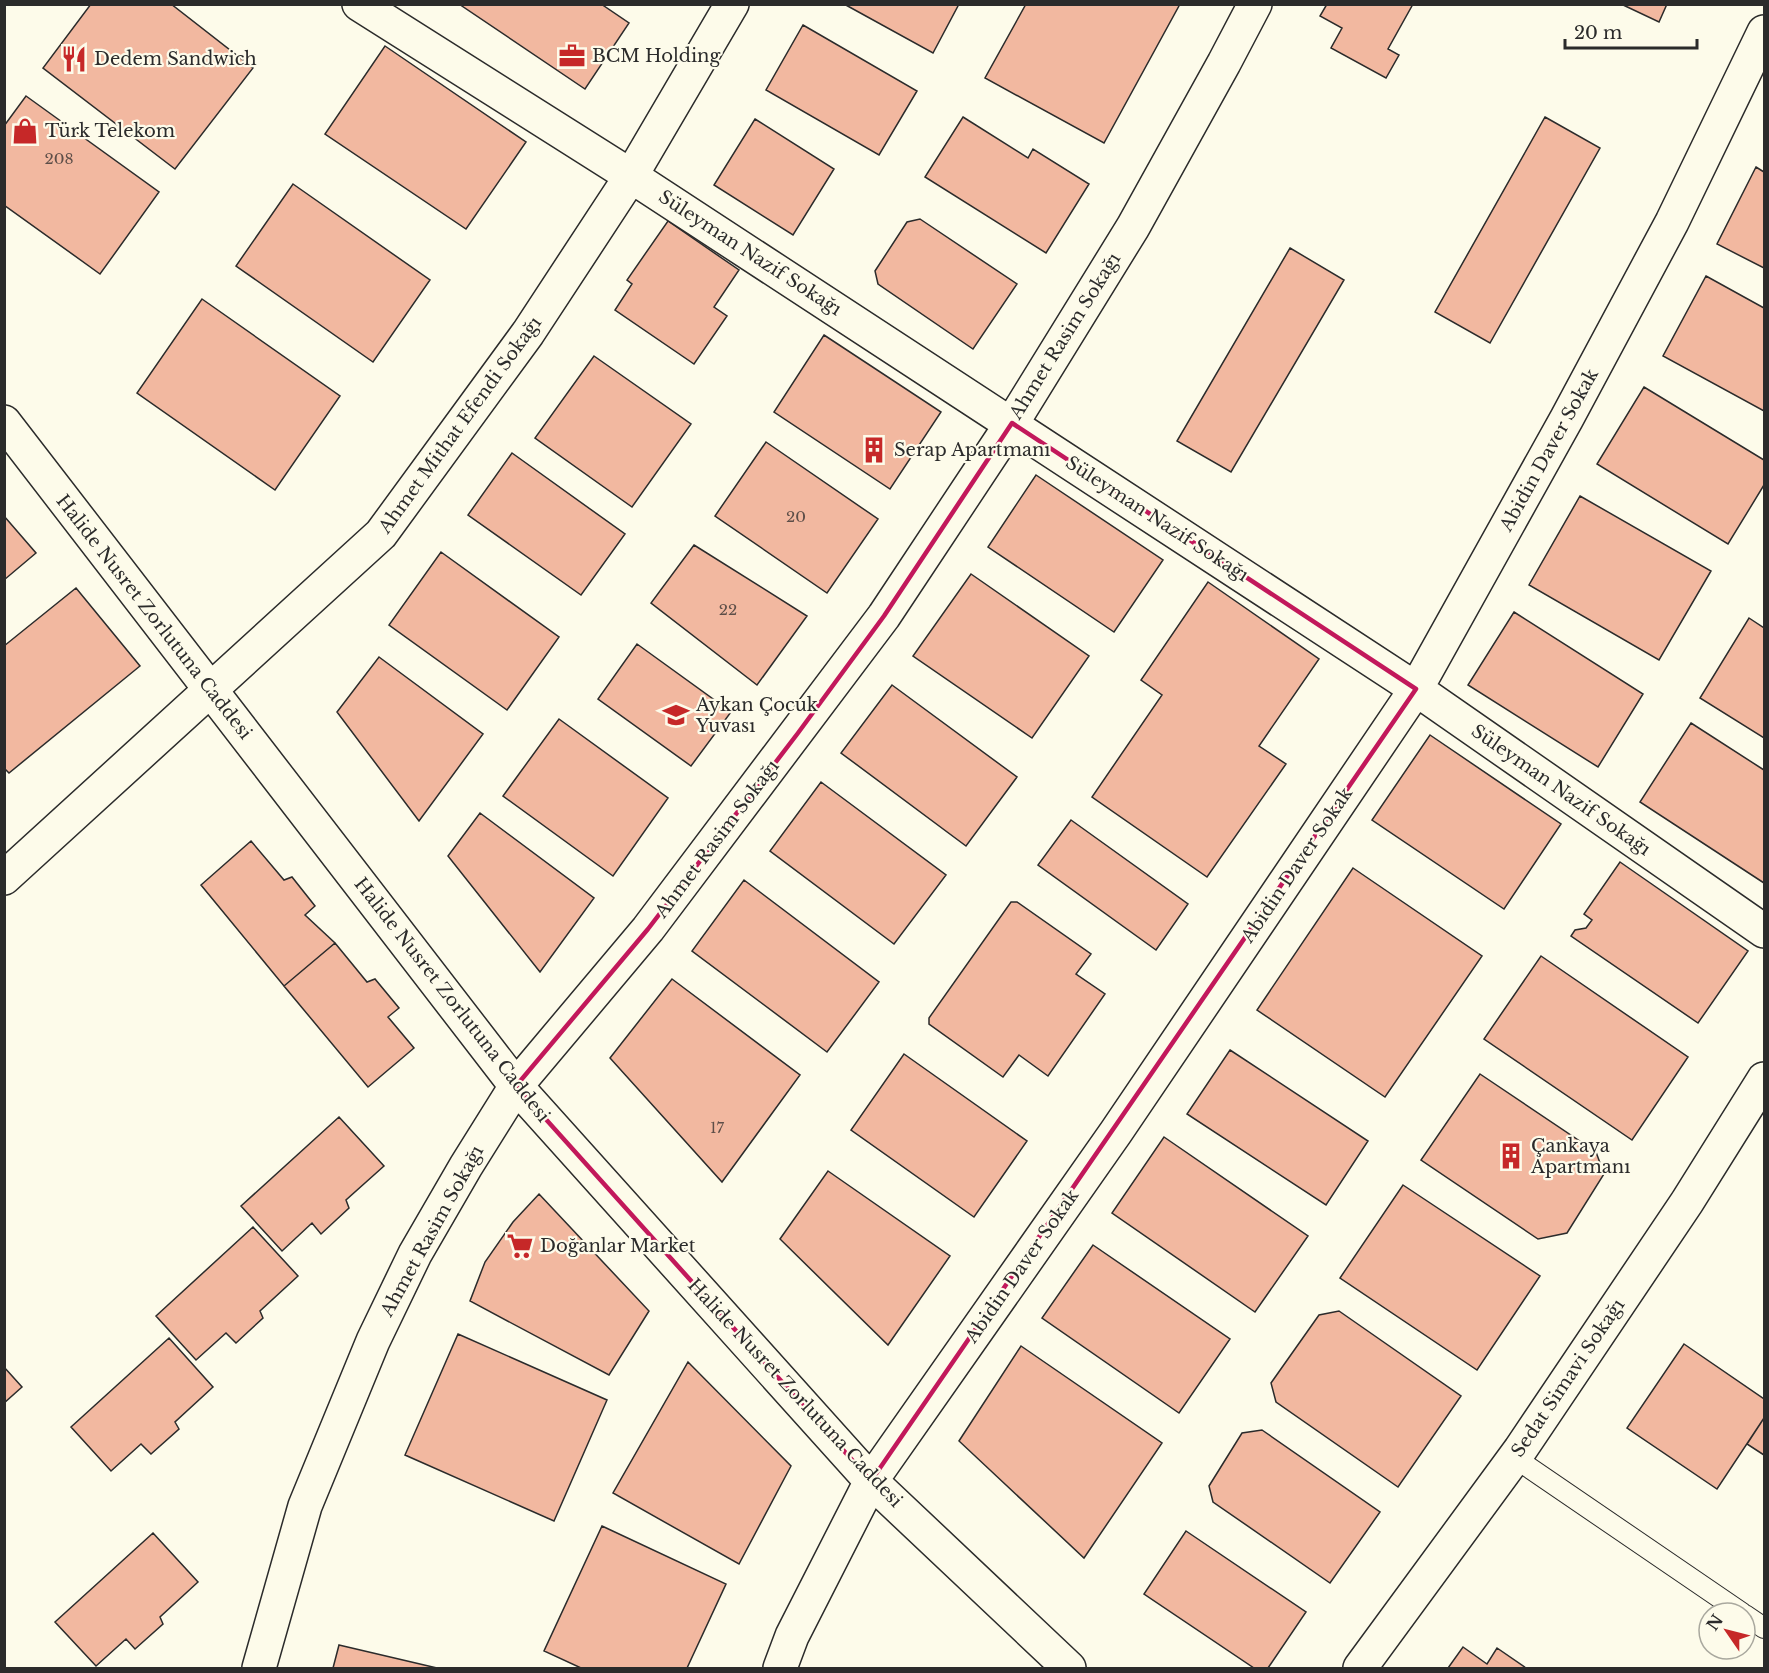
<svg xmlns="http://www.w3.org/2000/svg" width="1769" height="1673" viewBox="0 0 1769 1673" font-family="'Libre Baskerville',serif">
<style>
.building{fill:#f2b8a0;stroke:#2b2b2b;stroke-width:1.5}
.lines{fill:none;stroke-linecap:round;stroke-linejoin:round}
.lane-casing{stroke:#2b2b2b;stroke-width:22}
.street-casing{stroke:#2b2b2b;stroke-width:36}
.lane{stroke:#fdfbea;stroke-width:20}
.street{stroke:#fdfbea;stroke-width:33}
.marked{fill:none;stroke:#c2185b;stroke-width:4.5;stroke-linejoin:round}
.labels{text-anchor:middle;stroke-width:4.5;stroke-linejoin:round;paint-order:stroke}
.number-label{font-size:15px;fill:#5d4e48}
.poi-label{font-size:18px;fill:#2b2b2b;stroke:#fdfbea;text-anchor:start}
.street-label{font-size:18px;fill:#2b2b2b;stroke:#fdfbea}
</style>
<rect width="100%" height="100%" fill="#fdfbea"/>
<!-- building -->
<path class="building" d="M91 4H171L253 68 175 169 43 68Z
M459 4H601L629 23 585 89Z
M844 4H959L933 53Z
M1026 4H1180L1104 143 985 78Z
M1327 4H1413L1388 49 1399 55 1386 78 1331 48 1342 28 1320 16Z
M1621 4H1667L1659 22Z
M803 25 917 91 879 155 766 90Z
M385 46 526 142 466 229 325 134Z
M26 96 159 192 100 274 4 205V126Z
M963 117 1028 158 1033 149 1089 184 1046 253 925 177Z
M1545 117 1600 148 1490 343 1435 312Z
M755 119 834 169 793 235 714 185Z
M1756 167 1764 172V268L1717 244Z
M293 184 430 280 373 362 236 266Z
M920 219 1017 284 973 349 878 284 875 271 907 222Z
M668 221 739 270 714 307 727 316 694 364 615 310 632 284 627 280Z
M1290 248 1344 280 1231 472 1177 441Z
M1706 276 1764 308V411L1663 356Z
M202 299 340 396 275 490 137 393Z
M824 335 941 412 890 489 774 412Z
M594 356 691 424 632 507 535 438Z
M1644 387 1764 460V485L1728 544 1597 464Z
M766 442 878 519 827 593 715 516Z
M512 453 625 534 581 595 468 515Z
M1036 475 1163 560 1114 632 988 547Z
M1580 496 1711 571 1659 660 1529 585Z
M4 516 36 553 4 580Z
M694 545 807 616 757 685 651 603Z
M441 552 559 637 507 710 389 625Z
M971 574 1089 656 1032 738 913 656Z
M1208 582 1319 659 1259 746 1286 764 1207 877 1092 797 1162 695 1141 680Z
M76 588 140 666 9 773 4 768V646Z
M1514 612 1643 694 1598 767 1468 685Z
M1749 618 1764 628V738L1700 698Z
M637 644 731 712 691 766 598 699Z
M379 657 483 734 419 821 337 712Z
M892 685 1017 777 966 846 841 753Z
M559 719 668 798 613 876 503 796Z
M1691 723 1764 770V883L1640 802Z
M1430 735 1561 824 1504 909 1372 820Z
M821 782 946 875 894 944 770 851Z
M480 813 594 898 540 972 448 856Z
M1071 820 1188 904 1156 950 1038 865Z
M251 841 284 880 292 877 315 906 305 915 335 943 284 986 201 885Z
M1620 862 1748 951 1698 1023 1571 936 1575 930 1586 928 1592 920 1584 914Z
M1353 868 1482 956 1385 1097 1257 1010Z
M744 880 879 982 827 1052 692 951Z
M1011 902H1017L1091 954 1076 974 1105 994 1048 1076 1019 1055 1003 1077 929 1024V1018Z
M335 943 367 982 375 979 399 1008 388 1017 414 1048 368 1087 284 986Z
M1541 956 1688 1057 1632 1140 1484 1039Z
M672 979 800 1075 722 1182 610 1058Z
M1230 1050 1368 1141 1326 1205 1187 1114Z
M904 1054 1027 1141 974 1217 851 1130Z
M1480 1074 1596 1152 1604 1174 1567 1233 1538 1239 1421 1160Z
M339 1117 384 1166 346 1200 349 1208 321 1234 312 1223 282 1251 241 1206Z
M1164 1137 1308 1236 1255 1312 1112 1213Z
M828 1171 950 1256 888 1345 780 1239Z
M1403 1185 1540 1276 1477 1370 1340 1278Z
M539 1194 649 1311 609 1375 470 1301 485 1262 513 1222Z
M253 1227 298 1276 260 1311 263 1318 236 1343 226 1333 196 1360 156 1316Z
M1093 1245 1230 1339 1179 1413 1042 1318Z
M1339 1311 1461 1396 1398 1487 1276 1402 1271 1383 1319 1315Z
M458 1334 607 1400 554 1521 405 1455Z
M169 1338 213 1387 175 1422 179 1429 151 1454 141 1444 111 1471 71 1427Z
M1684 1344 1764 1399V1418L1717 1489 1627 1428Z
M1021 1346 1162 1443 1084 1558 959 1441Z
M688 1362 791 1466 739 1564 613 1493Z
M4 1367 22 1387 4 1403Z
M1764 1418V1455L1747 1444Z
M1262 1430 1380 1512 1330 1583 1213 1502 1209 1486 1242 1433Z
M602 1526 726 1584 687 1668H581L544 1651Z
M1186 1531 1306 1612 1268 1668H1254L1144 1594Z
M153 1533 198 1582 160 1617 163 1624 135 1649 126 1639 96 1666 55 1622Z
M339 1645 437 1668H333Z
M1463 1647 1487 1664 1497 1648 1526 1668H1448Z"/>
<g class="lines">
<!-- lane casing -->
<g class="lane-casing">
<path id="lane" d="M1515 1458 1742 1613
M1745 1615 1764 1628"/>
</g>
<!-- street casing -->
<g class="street-casing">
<path id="street" d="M359 4 631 176 1416 689 1764 931
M4 422 516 1086 871 1481 1069 1668
M4 878 381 534 528 333 631 176 732 4
M259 1668 305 1506 373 1341 415 1254 466 1166 516 1086 648 929 884 616 1012 423 1133 227 1224 63 1255 4
M780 1668 792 1636 871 1481 1116 1132 1416 689 1567 418 1672 222 1764 32
M1360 1668 1520 1450 1687 1202 1764 1079"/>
</g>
<!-- lane -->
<use href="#lane" class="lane"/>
<!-- street -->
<use href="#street" class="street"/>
</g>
<!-- marked area -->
<path class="marked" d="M1012 423 1416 689 871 1481 516 1086 648 929 798 733 884 616Z"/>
<!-- icons -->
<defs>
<g id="office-bare" transform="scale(2.07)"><path d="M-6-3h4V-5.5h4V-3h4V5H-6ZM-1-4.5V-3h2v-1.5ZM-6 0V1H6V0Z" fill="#c62828" stroke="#fdfbea" stroke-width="2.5" paint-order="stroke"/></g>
<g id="restaurant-bare" transform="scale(2.07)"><path d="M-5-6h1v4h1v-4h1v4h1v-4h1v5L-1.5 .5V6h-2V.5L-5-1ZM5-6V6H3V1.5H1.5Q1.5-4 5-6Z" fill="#c62828" stroke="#fdfbea" stroke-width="2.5" paint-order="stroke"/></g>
<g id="shop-bare" transform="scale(2.07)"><path d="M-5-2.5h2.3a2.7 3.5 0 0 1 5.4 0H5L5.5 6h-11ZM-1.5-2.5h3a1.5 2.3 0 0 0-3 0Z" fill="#c62828" stroke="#fdfbea" stroke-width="2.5" paint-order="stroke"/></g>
<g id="building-bare" transform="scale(2.07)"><path d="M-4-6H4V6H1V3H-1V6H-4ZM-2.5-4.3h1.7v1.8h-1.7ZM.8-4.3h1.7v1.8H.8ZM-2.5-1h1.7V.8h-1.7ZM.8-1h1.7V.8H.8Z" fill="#c62828" stroke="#fdfbea" stroke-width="2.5" paint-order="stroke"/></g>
<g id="school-bare" transform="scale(2.07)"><path d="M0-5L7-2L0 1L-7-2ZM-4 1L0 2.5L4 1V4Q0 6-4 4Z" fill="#c62828" stroke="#fdfbea" stroke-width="2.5" paint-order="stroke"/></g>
<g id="supermarket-bare" transform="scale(2.07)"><path d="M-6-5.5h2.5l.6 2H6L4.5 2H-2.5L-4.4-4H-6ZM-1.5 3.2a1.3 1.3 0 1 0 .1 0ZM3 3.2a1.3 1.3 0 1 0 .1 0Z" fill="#c62828" stroke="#fdfbea" stroke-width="2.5" paint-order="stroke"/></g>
</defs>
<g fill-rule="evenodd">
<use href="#office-bare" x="572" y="56"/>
<use href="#restaurant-bare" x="74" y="59"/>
<use href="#shop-bare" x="25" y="131"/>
<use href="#building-bare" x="874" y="450"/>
<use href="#school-bare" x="676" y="715"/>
<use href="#building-bare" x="1511" y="1156"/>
<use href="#supermarket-bare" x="520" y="1246"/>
</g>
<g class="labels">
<!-- number labels -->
<g class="number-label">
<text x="59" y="164">208</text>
<text x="796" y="522">20</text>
<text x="728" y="615">22</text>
<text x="717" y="1133">17</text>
</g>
<!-- poi labels -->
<g class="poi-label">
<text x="592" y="62">BCM Holding</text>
<text x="94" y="65">Dedem Sandwich</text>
<text x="45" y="137">Türk Telekom</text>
<text x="894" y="456">Serap Apartmanı</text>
<text x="696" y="711">Aykan Çocuk<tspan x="696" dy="21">Yuvası</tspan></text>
<text x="1531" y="1152">Çankaya<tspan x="1531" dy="21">Apartmanı</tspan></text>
<text x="540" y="1252">Doğanlar Market</text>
</g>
<!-- street labels -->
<g class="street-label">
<text transform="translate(750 253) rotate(33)" y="6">Süleyman Nazif Sokağı</text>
<text transform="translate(1065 336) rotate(-58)" y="6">Ahmet Rasim Sokağı</text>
<text transform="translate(460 425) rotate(-54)" y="6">Ahmet Mithat Efendi Sokağı</text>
<text transform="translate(1549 450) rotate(-61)" y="6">Abidin Daver Sokak</text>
<text transform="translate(1157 519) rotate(33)" y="6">Süleyman Nazif Sokağı</text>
<text transform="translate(154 617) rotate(52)" y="6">Halide Nusret Zorlutuna Caddesi</text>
<text transform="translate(1561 790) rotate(35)" y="6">Süleyman Nazif Sokağı</text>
<text transform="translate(717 839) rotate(-53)" y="6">Ahmet Rasim Sokağı</text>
<text transform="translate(1297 865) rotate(-56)" y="6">Abidin Daver Sokak</text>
<text transform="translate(452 1000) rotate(52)" y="6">Halide Nusret Zorlutuna Caddesi</text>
<text transform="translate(432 1231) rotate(-61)" y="6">Ahmet Rasim Sokağı</text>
<text transform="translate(1022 1266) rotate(-55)" y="6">Abidin Daver Sokak</text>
<text transform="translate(1568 1378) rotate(-56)" y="6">Sedat Simavi Sokağı</text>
<text transform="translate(795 1393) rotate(47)" y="6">Halide Nusret Zorlutuna Caddesi</text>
</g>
</g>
<!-- border -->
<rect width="1769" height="1673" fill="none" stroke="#2b2b2b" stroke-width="12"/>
<!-- north arrow -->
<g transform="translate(1727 1631) rotate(305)"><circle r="28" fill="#fdfbea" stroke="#a9a89e" stroke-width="1.5"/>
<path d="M0-4.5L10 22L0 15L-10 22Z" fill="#c62828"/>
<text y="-9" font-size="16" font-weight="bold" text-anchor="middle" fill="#2b2b2b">N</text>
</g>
<!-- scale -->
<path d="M1565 39v9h132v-9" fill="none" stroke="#2b2b2b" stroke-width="3"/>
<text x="1574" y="39" font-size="18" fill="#2b2b2b" stroke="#fdfbea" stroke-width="4.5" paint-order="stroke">20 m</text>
</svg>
